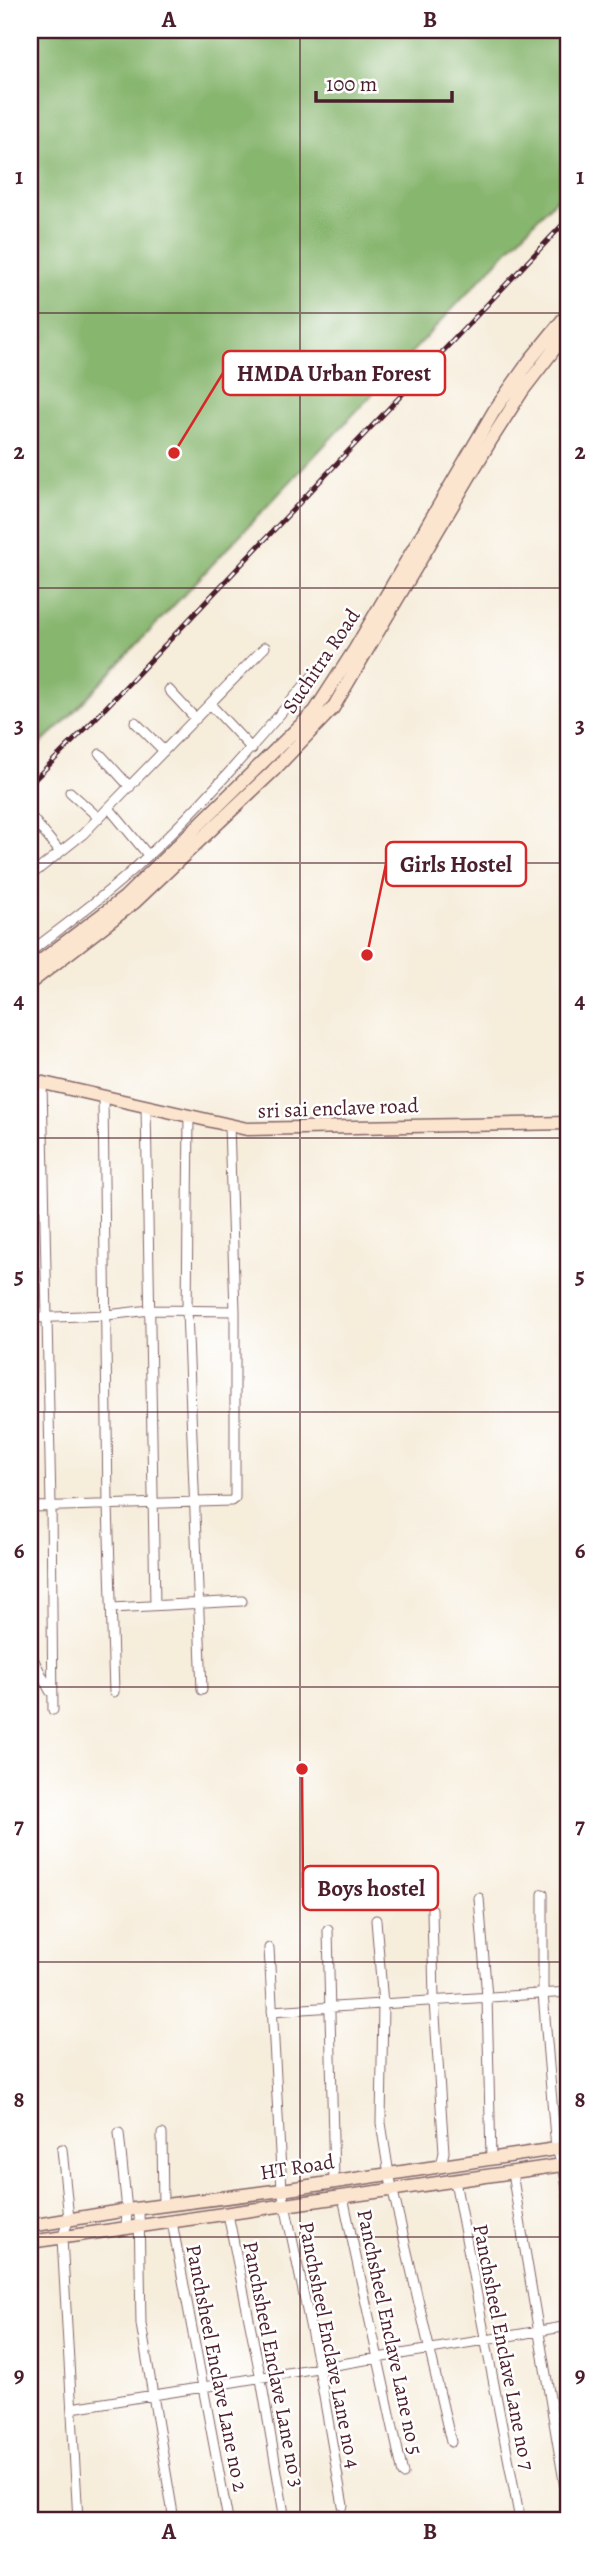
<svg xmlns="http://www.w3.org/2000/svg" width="599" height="2550" viewBox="0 0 599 2550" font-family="Alegreya,serif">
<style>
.forest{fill:#87b66e;stroke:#686a4c;stroke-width:2}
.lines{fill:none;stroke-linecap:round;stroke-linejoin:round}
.street-casing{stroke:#866769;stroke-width:11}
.secondary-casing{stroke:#866769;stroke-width:15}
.street{stroke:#fff;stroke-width:9}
.secondary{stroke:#fce5cf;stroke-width:12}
.rail-casing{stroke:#4a1f2b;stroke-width:5}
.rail{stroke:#fff;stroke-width:2.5;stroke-dasharray:8;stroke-linecap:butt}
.grid{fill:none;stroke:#4a1f2b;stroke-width:2;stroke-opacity:0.55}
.labels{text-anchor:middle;stroke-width:5;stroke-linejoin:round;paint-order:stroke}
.street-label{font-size:21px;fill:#4a1f2b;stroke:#fff}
.leader{fill:none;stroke:#d62828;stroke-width:2.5}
.callout-dot{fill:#d62828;stroke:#fff;stroke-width:2.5}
.callout{fill:#fff;stroke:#d62828;stroke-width:2.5}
.callout-label{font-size:23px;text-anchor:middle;font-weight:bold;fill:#4a1f2b}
.neatline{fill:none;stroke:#4a1f2b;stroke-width:2.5}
.grid-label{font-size:23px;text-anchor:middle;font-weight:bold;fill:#4a1f2b}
</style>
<rect width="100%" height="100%" fill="#fff"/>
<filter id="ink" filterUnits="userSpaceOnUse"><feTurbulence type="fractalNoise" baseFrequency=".0143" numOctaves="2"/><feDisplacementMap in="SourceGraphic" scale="14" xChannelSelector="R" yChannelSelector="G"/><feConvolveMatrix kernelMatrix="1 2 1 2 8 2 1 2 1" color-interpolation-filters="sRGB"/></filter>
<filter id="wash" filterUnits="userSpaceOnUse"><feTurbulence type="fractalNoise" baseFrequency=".00686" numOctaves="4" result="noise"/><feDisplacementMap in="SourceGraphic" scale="28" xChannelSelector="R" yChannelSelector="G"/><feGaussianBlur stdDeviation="1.57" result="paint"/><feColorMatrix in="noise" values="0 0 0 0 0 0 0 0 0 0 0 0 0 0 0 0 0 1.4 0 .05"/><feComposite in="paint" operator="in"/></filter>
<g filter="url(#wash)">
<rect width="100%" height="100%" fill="#f6eddb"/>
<!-- forest -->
<path class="forest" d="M30 30H569V185L66 720 30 754Z"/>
</g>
<g filter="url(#ink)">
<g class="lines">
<!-- street casing -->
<g class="street-casing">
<path id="street" d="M169 690 196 719
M210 704 252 749
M135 722 164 751
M100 754 130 787
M70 792 99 818
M109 808 148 855
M33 819 60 852
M30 876 83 834 265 647
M30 952C65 925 101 899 134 869 199 809 257 742 314 674
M42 1083 51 1506 53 1710
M103 1097 108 1505 114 1692
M146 1107 155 1605
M189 1117 187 1311 202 1690
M30 1318 107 1315 150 1310 235 1311
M30 1507 231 1501 235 1498V1311L229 1125
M112 1608 242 1601
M30 1653 50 1691
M543 1894V1994L556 2149 563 2164 569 2199
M479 1898 487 1997 491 2158
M432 1909 434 2001 444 2152 441 2166
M376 1920 383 2004 381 2123 389 2174 451 2442
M328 1930 334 2181
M269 1948 282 2190 319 2368 343 2506
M272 2011 569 1992
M119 2133 127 2210 126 2228
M162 2134 163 2206
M62 2149 69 2219 62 2238 78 2520
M512 2173 569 2511
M455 2181 520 2520
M343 2197 403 2474
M139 2209 141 2324 174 2520
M228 2214 261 2379 285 2520
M172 2222 228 2520
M72 2408C238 2382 404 2354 569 2326"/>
</g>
<!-- secondary casing -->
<g class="secondary-casing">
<path id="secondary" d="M30 969 124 898 315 711 355 649 494 411 530 360 569 312
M30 983 135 902 273 771 333 708 491 440 523 390 569 330
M30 1080 247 1129 569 1123
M30 2226 127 2210 282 2190 569 2147
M30 2242 569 2164"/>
</g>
<!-- street -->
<use href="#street" class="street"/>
<!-- secondary -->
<use href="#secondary" class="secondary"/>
<!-- rail casing -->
<g class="rail-casing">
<path id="rail" d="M30 784 93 721 569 218"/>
</g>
<!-- rail -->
<use href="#rail" class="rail"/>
</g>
</g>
<!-- grid -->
<path class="grid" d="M300 30V2520M30 313H569M30 588H569M30 863H569M30 1138H569M30 1412H569M30 1687H569M30 1962H569M30 2237H569"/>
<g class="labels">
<!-- street labels -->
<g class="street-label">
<text transform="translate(321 661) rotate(-56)" y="7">Suchitra Road</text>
<text transform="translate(338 1108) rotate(-2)" y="7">sri sai enclave road</text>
<text transform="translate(297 2167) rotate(-9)" y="7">HT Road</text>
<text transform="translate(390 2332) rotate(78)" y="7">Panchsheel Enclave Lane no 5</text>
<text transform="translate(330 2345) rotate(79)" y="7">Panchsheel Enclave Lane no 4</text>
<text transform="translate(504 2347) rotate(79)" y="7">Panchsheel Enclave Lane no 7</text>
<text transform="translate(274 2364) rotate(79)" y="7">Panchsheel Enclave Lane no 3</text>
<text transform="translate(217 2368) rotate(79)" y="7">Panchsheel Enclave Lane no 2</text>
</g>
</g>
<!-- callouts -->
<path class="leader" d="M174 453L223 373M367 955L386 864M302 1769L303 1888"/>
<g class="callout-dot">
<circle cx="174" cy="453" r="7"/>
<circle cx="367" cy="955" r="7"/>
<circle cx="302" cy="1769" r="7"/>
</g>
<g class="callout">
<rect x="223" y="351" width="222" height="44" rx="7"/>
<rect x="386" y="842" width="140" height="44" rx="7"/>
<rect x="303" y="1866" width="135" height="44" rx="7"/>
</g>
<g class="callout-label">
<text x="334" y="381">HMDA Urban Forest</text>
<text x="456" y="872">Girls Hostel</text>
<text x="371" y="1896">Boys hostel</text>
</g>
<!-- margin -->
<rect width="599" height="2550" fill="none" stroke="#fff" stroke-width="77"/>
<!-- scale -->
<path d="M316 91v10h136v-10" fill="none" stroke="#4a1f2b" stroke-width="3.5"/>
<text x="326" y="91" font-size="21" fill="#4a1f2b" stroke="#ffffff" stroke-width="5" paint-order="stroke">100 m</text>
<rect x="38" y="38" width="522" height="2474" class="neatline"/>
<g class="grid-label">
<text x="169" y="27">A</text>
<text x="430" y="27">B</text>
<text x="19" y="184">1</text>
<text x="580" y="184">1</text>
<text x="19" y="459">2</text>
<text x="580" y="459">2</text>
<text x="19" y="733">3</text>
<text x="580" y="733">3</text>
<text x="19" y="1008">4</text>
<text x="580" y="1008">4</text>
<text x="19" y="1283">5</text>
<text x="580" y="1283">5</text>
<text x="19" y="1558">6</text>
<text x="580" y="1558">6</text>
<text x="19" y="1833">7</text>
<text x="580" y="1833">7</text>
<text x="19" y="2107">8</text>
<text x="580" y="2107">8</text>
<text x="19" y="2382">9</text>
<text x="580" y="2382">9</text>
<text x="169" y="2539">A</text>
<text x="430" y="2539">B</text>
</g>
</svg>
